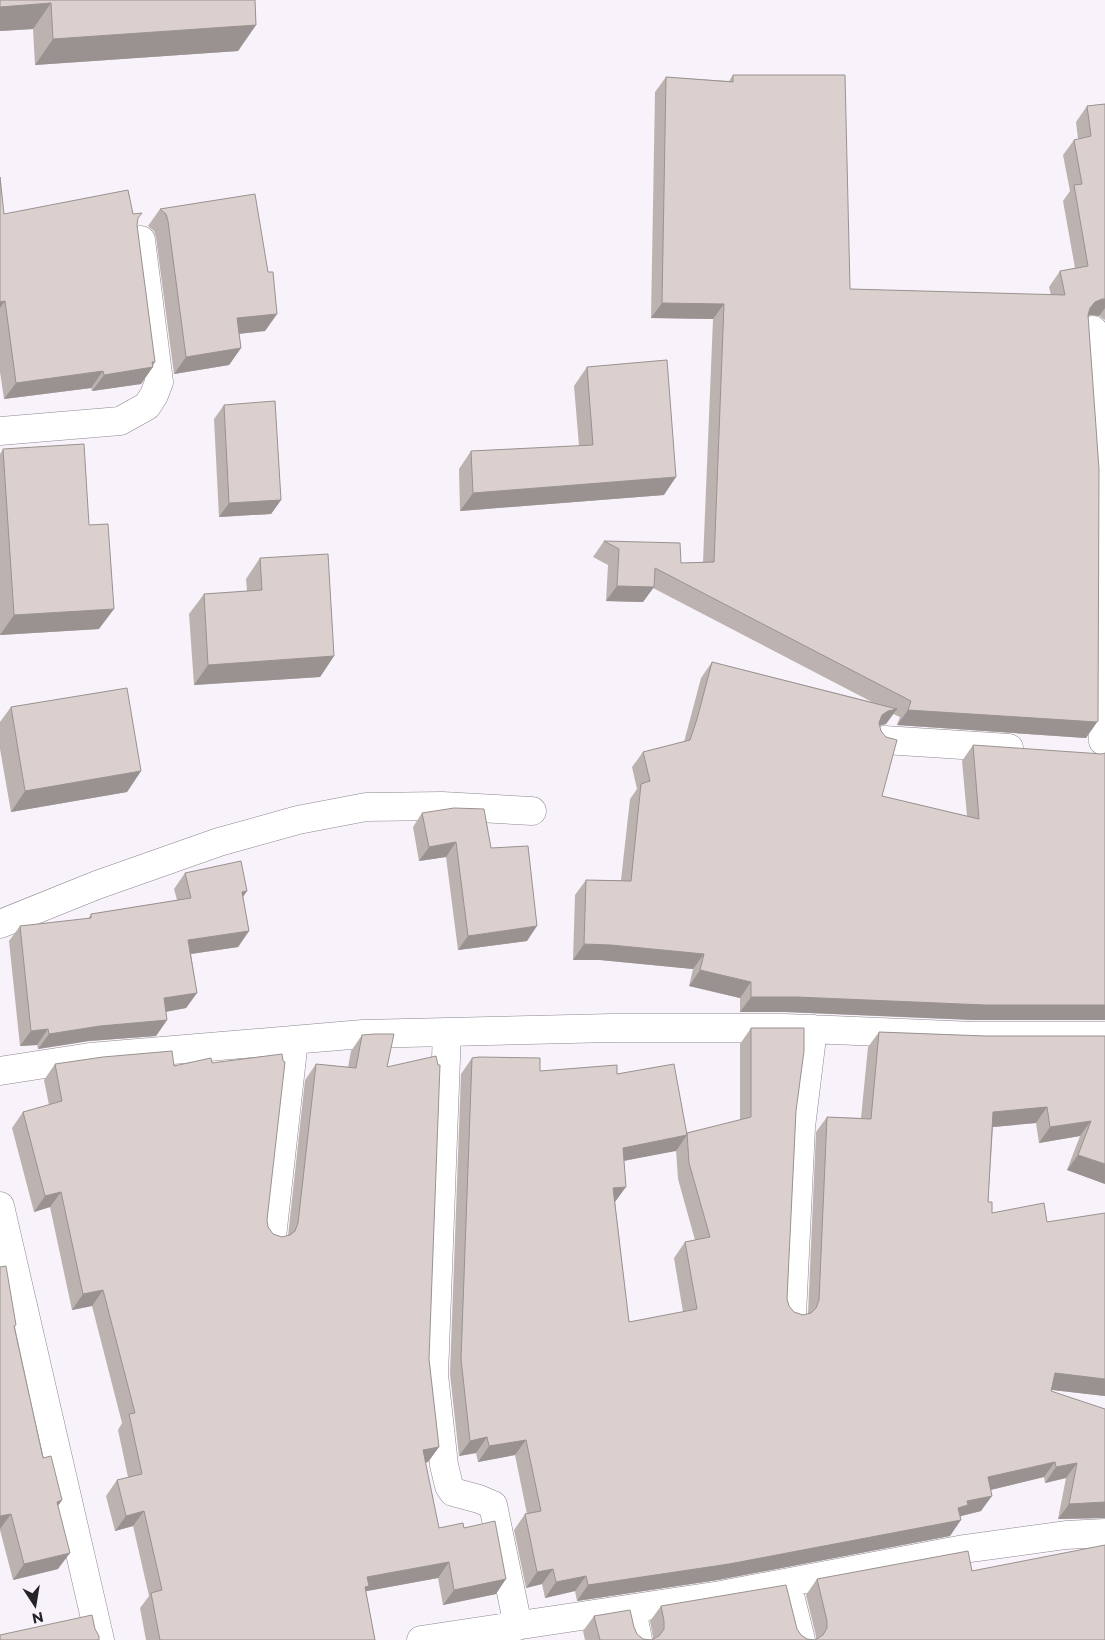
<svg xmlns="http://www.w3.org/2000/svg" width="1105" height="1640" viewBox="0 0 1105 1640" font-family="Montserrat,sans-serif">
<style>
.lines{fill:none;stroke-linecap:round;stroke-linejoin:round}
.minor-casing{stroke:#8c878e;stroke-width:29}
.tertiary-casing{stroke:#8c878e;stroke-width:29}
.minor{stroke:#fff;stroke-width:28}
.tertiary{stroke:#fff;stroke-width:28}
.wall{fill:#bcb3b1;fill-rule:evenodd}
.shaded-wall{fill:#999290}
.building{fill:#dbd0ce;stroke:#999290}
</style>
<rect width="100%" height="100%" fill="#f8f2fa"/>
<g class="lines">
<!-- minor casing -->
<g class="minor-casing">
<path id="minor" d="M1093 330 1104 484 1103 741
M0 431 120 421 147 406 154 395 159 382 141 240
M884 740 1009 748
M0 924 97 885 219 842 298 820 366 807 442 806 532 811
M447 1032 434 1375 444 1465 449 1486 453 1492 479 1499 493 1505 518 1626
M0 1071 90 1057 363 1034 612 1028H785L974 1036H1105
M272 1237 294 1040
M792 1315 801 1127 813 1029
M787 1583 801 1640
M632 1609 638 1640
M421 1640 721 1595 964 1549 1066 1535 1105 1533"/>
</g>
<!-- tertiary casing -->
<g class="tertiary-casing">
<path id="tertiary" d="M0 1206 100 1640"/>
</g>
<!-- minor -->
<use href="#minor" class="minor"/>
<!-- tertiary -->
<use href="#tertiary" class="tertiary"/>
</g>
<!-- wall -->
<path class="wall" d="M0 0H255L256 25 238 51 35 65 33 29 0 31Z
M733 75 850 289 1051 295 1049 287 1060 271 1075 268 1063 201 1070 191 1063 155 1074 140 1078 139 1076 122 1087 106 1105 104V320L1099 316 1091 315 1088 316 1087 737 1086 738 897 725 900 717 893 714 886 724 880 726 882 796 967 816 962 761 973 745 1105 1020H974L786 1012H740V998L689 986 693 969 600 960H573L575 895 586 880H621L630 799 637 789 632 767 643 752 684 742 701 678 712 662 872 702 653 588 643 602 606 601 608 565 593 557 604 541 681 563 703 562 713 319 651 318 655 92 666 77 729 81Z
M0 177 4 214H133L138 218 137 225 155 362 141 384 92 391 91 388 4 399 0 372Z
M160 209 268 272 277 314 265 331 239 334 241 348 229 365 174 374 156 238 154 231 148 226Z
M587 367 664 495 460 511 459 469 471 451 579 446 574 386Z
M224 405 281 500 271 514 219 517 214 419Z
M3 449 89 525 99 629 0 635V454Z
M260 558 334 656 320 677 194 685 189 614 204 594 247 591 246 579Z
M11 707 141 771 127 792 11 812 0 749V722Z
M422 813 491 848 527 941 458 950 446 857 419 861 413 827Z
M185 873 247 891 243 897 249 931 238 947 191 954 197 993 186 1008 166 1012 167 1020 156 1036 89 1041 38 1049 37 1045 20 1046 9 941 20 926 88 919 91 914 177 900 174 889Z
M751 1028 796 1111 787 1299 789 1306 794 1312 803 1315 808 1314 816 1132 827 1117 861 1118 868 1047 879 1032 985 1036H1105V1184L1067 1170 1080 1136 1039 1143 1036 1123 993 1127 988 1202 992 1213 1047 1222 1105 1396 1052 1390 1051 1391 1105 1518 1058 1519 1066 1478 1045 1483 1044 1477 991 1490 981 1511 961 1516 950 1536 718 1580 577 1601 575 1591 545 1598 542 1584 526 1588 514 1530 525 1514H527L515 1455 478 1462 476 1453 459 1456 450 1374 461 1074 472 1058 540 1071 617 1074 686 1133 740 1120V1044ZM676 1150 678 1179 695 1240 685 1242 674 1258 683 1312 629 1322 615 1202 624 1161Z
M362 1035 387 1067 429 1359 439 1447 428 1462 425 1463 439 1528H464L496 1594 443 1605 438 1578 366 1591 375 1640H146L140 1608 149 1596 133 1526 115 1531 106 1496 117 1480 128 1477 118 1430 122 1423 92 1306 72 1310 50 1207 34 1212 12 1128 23 1112 49 1105 44 1080 55 1064 174 1066 212 1063 267 1220 268 1227 273 1234 282 1237 288 1236 305 1080 316 1064 348 1067 351 1051Z
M0 1267 15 1327 43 1458 62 1500 58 1506V1569L13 1580 0 1530Z
M972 1571 1105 1640H585L583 1631 594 1616 634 1627 637 1634 643 1639 651 1640 653 1639V1637L650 1621 661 1606 797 1629 801 1635 807 1639 815 1640 816 1639V1636L806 1595 817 1579Z"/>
<!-- shaded-wall -->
<path class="shaded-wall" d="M51 3 33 29 0 31V7Z
M256 25 238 51 35 65 53 39Z
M1102 299H1105V308L1099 316 1091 315 1084 317 1095 302Z
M5 301 0 308V302Z
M662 303 724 304 713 319 651 318Z
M277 314 265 331 225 335 237 318Z
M241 348 229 365 174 374 186 357Z
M155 362 151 367H153L141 384 92 391 104 375Z
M103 371 91 388 4 399 16 383Z
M676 477 664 495 460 511 473 493Z
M281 500 271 514 219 517 229 503Z
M617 586 654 587 643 602 606 601Z
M114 609 99 629 0 635 14 615Z
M334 656 320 677 194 685 208 665Z
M897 709 886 724 877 726 882 715 888 711Z
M908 710 1098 721 1086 738 897 725Z
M141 771 127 792 11 812 25 791Z
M456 842 446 857 419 861 429 847Z
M247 891 236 906 242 892Z
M537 926 527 941 458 950 468 936Z
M249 931 238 947 177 956 188 940Z
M584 944 611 945 704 954 693 969 600 960H573Z
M700 970 751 982 740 998 689 986Z
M197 993 186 1008 153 1014 164 998Z
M751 997H797L1105 1005V1020H974L786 1012H740Z
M167 1020 156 1036 89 1041 38 1049 49 1034 100 1026Z
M48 1029 37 1045 20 1046 31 1031Z
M1047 1107 1036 1123 982 1128 993 1112Z
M1091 1121 1080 1136 1039 1143 1050 1127Z
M687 1135 676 1151 612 1163 623 1148Z
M1078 1155 1105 1164V1184L1067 1170Z
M626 1187 615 1202 613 1188Z
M61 1192 50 1207 34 1212 45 1196Z
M103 1290 92 1306 72 1310 83 1294Z
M1055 1373 1105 1379V1396L1044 1389Z
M487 1437 476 1453 459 1456 470 1441Z
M526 1440 515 1455 478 1462 489 1446Z
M439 1447 428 1462 412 1465 423 1450Z
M1055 1462 1044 1477 977 1493 988 1477Z
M1077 1463 1066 1478 1045 1483 1056 1467Z
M992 1496 981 1511 961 1516 957 1521 961 1520 950 1536 718 1580 577 1601 588 1585Z
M62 1500 51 1516 57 1502Z
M1105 1502V1518L1058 1519 1069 1504Z
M144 1511 133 1526 115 1531 126 1516Z
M11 1514 0 1529V1516Z
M70 1553 58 1569 13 1580 24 1564Z
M449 1562 438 1578 362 1592 367 1577Z
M553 1569 542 1584 526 1588 537 1572Z
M586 1576 575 1591 545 1598 556 1582Z
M506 1579 496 1594 443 1605 454 1590Z"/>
<!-- building -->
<path class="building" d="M0 0H255L256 25 53 39 51 3 0 7Z
M733 75H845L850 289 1065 295 1060 271 1088 266 1074 185 1082 184 1074 140 1091 136 1087 106 1105 104V299H1102L1095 302 1090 308 1088 315 1099 469 1098 721 1097 722 908 710 911 701 655 568 654 587 617 586 619 549 604 541 680 543 681 563 714 562 724 304 662 303 666 77 733 82Z
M0 177 4 214 128 190 133 214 142 213 138 218 137 225 155 362H152L153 367 104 375 103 371 16 383 5 301 0 302Z
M255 194 268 272H273L277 314 237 318 241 348 186 357 168 221 166 214 160 209Z
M667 360 676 477 473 493 471 451 593 445 587 367Z
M275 401 281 500 229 503 224 405Z
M84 444 89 525 108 524 114 609 14 615 3 449Z
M328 554 334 656 208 665 204 594 262 590 260 558Z
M712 662 897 709 888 711 882 715 879 723 881 731 886 737 897 740 882 796 979 819 973 745 1102 754 1105 753V1005H985L797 997H751V982L700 970 704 954 611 945 584 944 586 880 631 881 641 784 650 781 643 752 690 740 697 719Z
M127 688 141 771 25 791 11 707Z
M454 808 484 809 491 848 528 846 537 926 468 936 456 842 429 847 422 813Z
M241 861 247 891 242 892 249 931 188 940 197 993 164 998 167 1020 100 1026 49 1034 48 1029 31 1031 20 926 91 918V914L191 898 185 873Z
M751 1028H804V1051L796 1111 787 1299 789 1306 794 1312 803 1315 811 1313 816 1308 819 1300 827 1117 871 1119 879 1032 985 1036H1105V1164L1078 1155 1091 1121 1050 1127 1047 1107 993 1112 988 1202H992V1213L1044 1203 1047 1222 1105 1213V1379L1055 1373 1051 1391 1105 1409V1502L1069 1504 1077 1463 1056 1467 1055 1462 988 1477 992 1496 967 1501 968 1505 958 1508 961 1520 729 1564 588 1585 586 1576 556 1582 553 1569 537 1572 525 1514 541 1511 526 1440 489 1446 487 1437 470 1441 461 1359 472 1058 479 1057 540 1058V1071L617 1065V1074L674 1064 687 1135 623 1148 626 1187 613 1188 629 1322 697 1309 685 1242 710 1237 689 1163 687 1133 751 1117Z
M375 1034H394L387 1067 436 1056 438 1065H440L429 1359 439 1447 423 1450 439 1528 463 1523 464 1528 495 1521 506 1579 454 1590 449 1562 367 1577 369 1586 365 1587 375 1640H160L151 1593 162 1590 144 1511 126 1516 117 1480 142 1474 129 1414 135 1413 103 1290 83 1294 61 1192 45 1196 23 1112 62 1101 55 1064 103 1057 172 1051 174 1066 211 1058 212 1063 282 1054 283 1061 285 1062 267 1220 268 1227 273 1234 282 1237 290 1235 295 1231 298 1223 316 1064 356 1068 362 1035Z
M6 1266 16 1325 14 1326 43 1458 51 1456 62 1500 57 1502 70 1553 24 1564 11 1514 0 1516V1267Z
M1105 1545V1640H600L594 1616 630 1610 634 1627 637 1634 643 1639 651 1640 659 1636 664 1629V1621L661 1606 786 1585 797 1629 801 1635 807 1639 815 1640 823 1635 827 1628V1621L817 1579 968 1551 972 1571Z
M92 1615 95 1629 99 1636V1640H0V1635Z"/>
<!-- north arrow -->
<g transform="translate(35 1605) rotate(168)" stroke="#f8f2fa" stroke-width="4" paint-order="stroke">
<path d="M0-4L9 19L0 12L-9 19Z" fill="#252326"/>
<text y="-8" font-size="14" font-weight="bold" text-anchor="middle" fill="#252326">N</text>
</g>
</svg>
